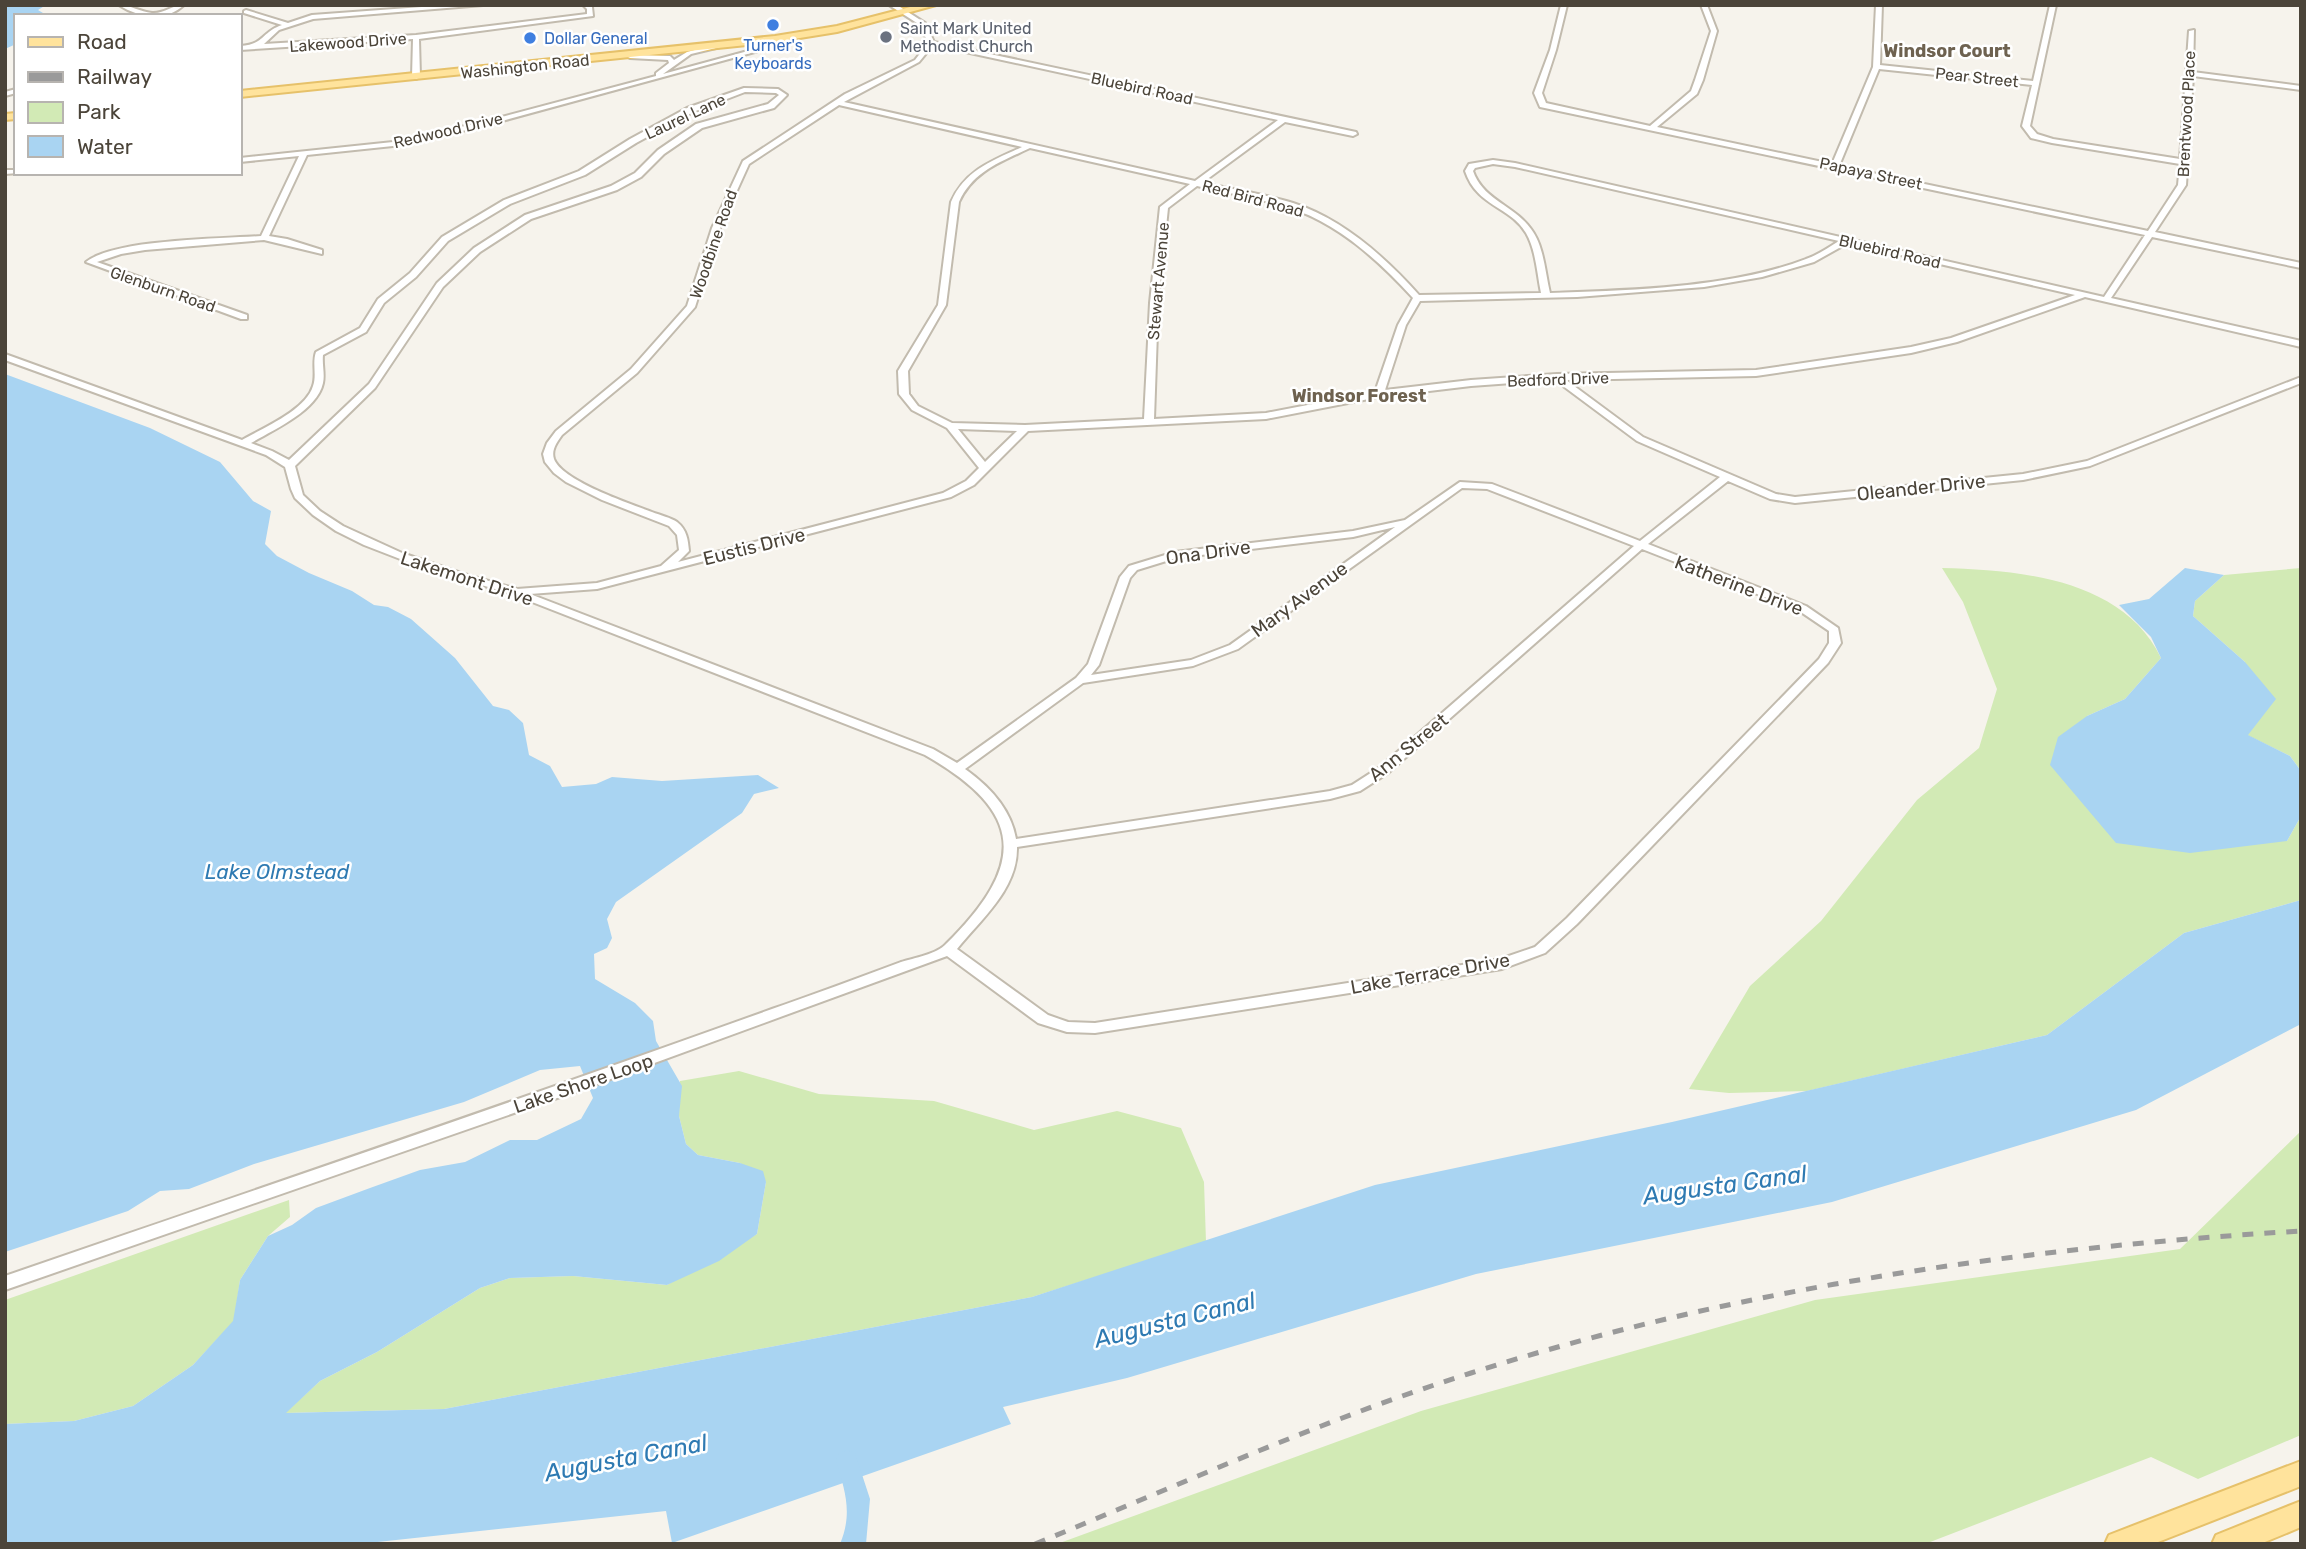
<svg xmlns="http://www.w3.org/2000/svg" width="2306" height="1549" viewBox="0 0 2306 1549" font-family="Rubik,sans-serif">
<style>
.green{fill:#d2eab5}
.water{fill:#a9d4f2}
.lines{fill:none;stroke-linecap:round;stroke-linejoin:round}
.canal{fill:#a9d4f2;fill-rule:evenodd}
.street-casing{stroke:#c2bbae;stroke-width:4}
.primary-casing{stroke:#e6c16a;stroke-width:4}
.street{fill:#fff;fill-rule:evenodd}
.primary{fill:#ffe39c;fill-rule:evenodd}
.rail{stroke:#9a9a9a;stroke-width:5;stroke-dasharray:11 11;stroke-linecap:butt}
.shop-dot{fill:#3f7fe0;stroke:#fff;stroke-width:2.5}
.worship-dot{fill:#6b7280;stroke:#fff;stroke-width:2.5}
.labels{text-anchor:middle;stroke-width:5;stroke-linejoin:round;paint-order:stroke}
.far-worship-label{font-size:16px;fill:#5b616d;stroke:#fff;text-anchor:start}
.far-shop-label{font-size:16px;fill:#366cbe;stroke:#fff;text-anchor:start}
.far-street-label{font-size:16px;fill:#4b4439;stroke:#fff}
.far-neighbourhood-label{font-size:18px;font-weight:bold;fill:#6e6250;stroke:#fff}
.street-label{font-size:19px;fill:#4b4439;stroke:#fff}
.water-label{font-size:21px;font-style:italic;fill:#2e7ab2;stroke:#fff}
.near-water-label{font-size:24px;font-style:italic;fill:#2e7ab2;stroke:#fff}
</style>
<rect width="100%" height="100%" fill="#f6f3ec"/>
<!-- green -->
<path class="green" d="M1942 568C2020 570 2123 579 2161 658L2125 699 2087 716 2287 841 2301 816V900L2184 933 2047 1035 1807 1091 1729 1093 1689 1089 1750 986 1821 921 1917 800 1979 748 1997 689 1963 602Z
M2301 568V771L2290 756 2247 735 2245 662 2193 616 2195 601 2224 575Z
M739 1071 819 1094 934 1101 1034 1130 1117 1111 1181 1128 1204 1182 1206 1242 1032 1297 444 1409 285 1413 320 1381 377 1352 480 1288 510 1278 573 1276 667 1285 757 1234 766 1182 740 1163 698 1155 686 1144 679 1116 680 1081Z
M2301 1131V1435L2198 1479 2151 1457 1925 1544H1057L1421 1411 1815 1300 2180 1249Z
M289 1200 290 1217 268 1236 240 1280 234 1321 193 1365 133 1406 74 1421 5 1424V1300Z"/>
<!-- water -->
<path class="water" d="M5 5H46L38 10 48 16H16V44L5 49Z
M5 374 150 428 220 462 253 501 271 511 265 544 277 556 309 573 352 591 374 605 388 607 411 619 455 658 493 706 509 710 523 723 529 755 550 766 562 787 596 784 612 777 662 781 758 775 779 788 754 794 742 813 616 902 607 919 612 938 607 948 594 954 595 979 635 1003 653 1021 656 1041 682 1086 679 1116 686 1144 698 1155 740 1163 763 1171 766 1182 757 1234 719 1261 667 1285 573 1276 510 1278 480 1288 377 1352 320 1381 286 1413 444 1409 1032 1297 1375 1185 1672 1122 2047 1035 2184 933 2301 900V1024L2136 1110 1832 1202 1476 1274 1127 1378 1003 1407 1011 1424 672 1543 666 1511 359 1544H5V1424L74 1421 133 1406 193 1365 233 1321 240 1280 268 1236 292 1225 316 1208 370 1188 420 1170 465 1162 510 1140H537L581 1119 593 1098 580 1066 540 1070 464 1102 254 1164 189 1189 160 1191 128 1211 5 1252Z
M2185 568 2224 575 2195 601 2193 616 2245 662 2276 699 2248 735 2290 756 2301 771V816L2287 841 2190 853 2116 843 2050 765 2058 737 2087 716 2125 699 2161 658 2151 637 2119 605 2149 599Z"/>
<g class="lines">
<!-- canal -->
<path class="canal" d="M847 1450 855 1453 870 1499 866 1544H840C853 1513 845 1491 836 1460L839 1453Z"/>
<!-- street casing -->
<g class="street-casing">
<path id="street" d="M119 5C131 5 140 12 152 13 164 14 172 5 184 5 166 22 139 18 119 5Z
M449 5H483L313 19 279 30 264 44 416 35 587 14V9L583 5 592 7 593 16 419 39 420 77 416 79 412 77 413 39 240 50V46C266 44 261 32 282 25L244 13V11L246 10 288 23 312 15Z
M889 5H897L925 23 934 42 1356 132 1357 134 1353 136 1285 122 1202 183C1232 189 1264 194 1293 203 1343 219 1385 257 1419 295L1541 293C1537 274 1536 250 1526 233 1510 206 1477 207 1465 171L1469 164 1493 160 1515 163 2104 297 2145 235 1540 107 1534 93 1550 50 1561 5H1567L1556 50 1542 93 1546 103 1650 126 1691 91 1695 80 1711 31 1701 5H1707L1717 31 1703 80 1697 94 1657 127 1832 164 1873 67 1876 5H1882L1880 65 2033 81 2050 5H2056L2030 126 2037 134 2053 139 2180 159 2189 31 2194 30 2193 72 2301 86V90L2193 76 2186 185 2155 232 2301 263V268L2152 237 2111 298 2301 341V347L2085 297 1957 342 1911 353 1756 376 1566 380 1643 437 1776 494 1795 497 2023 474 2087 461 2301 377V383L2090 466 2023 480 1795 503 1770 499 1728 481 1648 544 1806 606 1838 628 1841 643 1828 663 1577 924 1545 953 1502 969 1095 1033 1067 1032 1038 1023 947 956 586 1088 5 1290V1276C261 1188 517 1101 772 1009 815 994 858 978 901 962 914 958 937 954 946 944 1027 864 1025 812 925 755L509 593 426 569 364 545 336 531 313 515 295 498 291 489 285 467 266 455 5 360V354L242 440C263 428 306 410 313 386 317 375 312 363 316 352L360 328 378 299 410 273 442 237 504 200 579 171 630 139 687 108 744 88 778 89 787 95 774 108 702 128 664 154 641 177 617 190 531 219 480 252 443 287 375 388 295 466 303 495 320 511 343 526 402 553 464 574 517 589 597 583 661 566 679 550 677 535 669 526 602 500 566 482 554 473 545 462 543 454 547 443 556 431 631 369 687 306 712 228 743 161 845 94 915 60 928 43 920 25ZM933 45 1278 120 1195 181 844 102 919 62ZM1879 69 2032 85 2022 126 2031 138 2052 143 2180 164 2178 185 2148 231 1839 166ZM745 92 776 93 779 95 768 104 696 124 658 150 635 173 611 186 525 215 474 248 437 283 369 384 289 460 272 451 251 443C273 430 317 411 323 383 325 374 322 365 323 355L366 332 384 303 416 277 448 241 510 204 585 175 636 143 693 112ZM839 105 1022 147C992 161 965 170 951 202L938 305 898 371 899 394 912 410 947 428 979 468 966 481 943 493 678 562 689 551C688 540 687 530 677 522 671 518 660 515 652 512 631 504 562 481 554 459 551 450 557 442 562 435L637 373 695 307 720 228 749 164ZM1030 148 1190 184 1160 207 1150 303 1144 419 1025 425 952 423 918 406 909 394 908 371 946 305 959 202C973 171 1001 162 1030 148ZM1493 164 1515 167 1839 241C1829 247 1818 255 1806 259 1730 288 1631 290 1550 293 1545 272 1544 246 1531 229 1514 205 1483 200 1473 171L1475 168ZM1197 186C1227 193 1258 198 1287 207 1337 222 1379 261 1413 298L1398 325 1375 392 1266 413 1154 419 1158 303 1168 208ZM1848 243 2075 295 1951 338 1911 347 1756 370 1557 374 1471 380 1385 390 1406 325 1420 301 1577 297 1704 287 1762 277 1814 262ZM1555 380 1637 441 1720 477 1640 541 1492 484 1460 482 1405 520 1353 531 1175 552 1129 566 1120 577 1088 664 1076 678 957 763 933 749 530 594 597 589 951 497 974 485 1028 431 1266 419 1379 397 1471 386ZM958 429 1017 431 985 462ZM1462 488 1487 489 1634 546 1380 767 1352 785 1330 791 1016 839C1011 809 989 786 965 769L1083 683 1193 666 1238 649ZM1395 527 1230 645 1191 660 1091 675 1099 665 1130 578 1137 570 1176 558 1353 537ZM1642 549 1798 610 1829 631V643L1819 659 1567 918 1535 947 1500 959 1095 1023 1068 1022 1048 1015 957 949C981 919 1018 889 1017 847L1330 799 1360 791 1388 773Z
M718 44 720 45V47L691 54 663 74 759 48 762 50 480 127 393 146 307 155 269 236 287 239 322 250V254L264 240 145 250 121 254 97 262 247 315V319H241L86 262C115 239 221 239 261 236L299 156 240 162V158L393 142 479 123 656 76V73L669 63 668 60 630 58 628 57V55L670 56 674 60 687 52Z
M16 89V93L5 96V92Z
M5 170H16V173H19L5 174Z"/>
</g>
<!-- primary casing -->
<g class="primary-casing">
<path id="primary" d="M918 5H936L837 32 775 42 240 97V91L775 36 837 26Z
M16 113V119L5 120V114Z
M2301 1461V1486L2153 1544H2105L2109 1535Z
M2301 1501V1527L2260 1544H2212L2216 1535Z"/>
</g>
<!-- street -->
<use href="#street" class="street"/>
<!-- primary -->
<use href="#primary" class="primary"/>
<!-- rail -->
<path class="rail" d="M1035 1544C1179 1485 1322 1420 1471 1373 1741 1287 2019 1248 2301 1231"/>
</g>
<!-- markers -->
<g class="shop-dot">
<circle cx="773" cy="25" r="7"/>
<circle cx="530" cy="38" r="7"/>
</g>
<circle class="worship-dot" cx="886" cy="37" r="7"/>
<g class="labels">
<!-- far-worship labels -->
<g class="far-worship-label">
<text x="900" y="34">Saint Mark United<tspan x="900" dy="18">Methodist Church</tspan></text>
</g>
<!-- far-shop labels -->
<g class="far-shop-label">
<text x="544" y="44">Dollar General</text>
<text x="773" y="51" text-anchor="middle">Turner's<tspan x="773" dy="18">Keyboards</tspan></text>
</g>
<!-- far-street labels -->
<g class="far-street-label">
<text transform="translate(348 42) rotate(-4)" y="6">Lakewood Drive</text>
<text transform="translate(525 66) rotate(-6)" y="6">Washington Road</text>
<text transform="translate(1977 77) rotate(6)" y="6">Pear Street</text>
<text transform="translate(1142 88) rotate(12)" y="6">Bluebird Road</text>
<text transform="translate(2186 114) rotate(-87)" y="6">Brentwood Place</text>
<text transform="translate(685 116) rotate(-25)" y="6">Laurel Lane</text>
<text transform="translate(448 130) rotate(-13)" y="6">Redwood Drive</text>
<text transform="translate(1871 173) rotate(12)" y="6">Papaya Street</text>
<text transform="translate(1253 198) rotate(15)" y="6">Red Bird Road</text>
<text transform="translate(713 244) rotate(-71)" y="6">Woodbine Road</text>
<text transform="translate(1890 251) rotate(13)" y="6">Bluebird Road</text>
<text transform="translate(1158 281) rotate(-85)" y="6">Stewart Avenue</text>
<text transform="translate(163 289) rotate(19)" y="6">Glenburn Road</text>
<text transform="translate(1558 379) rotate(-2)" y="6">Bedford Drive</text>
</g>
<!-- far-neighbourhood labels -->
<g class="far-neighbourhood-label">
<text x="1947" y="57">Windsor Court</text>
<text x="1359" y="402">Windsor Forest</text>
</g>
<!-- street labels -->
<g class="street-label">
<text transform="translate(1921 487) rotate(-6)" y="7">Oleander Drive</text>
<text transform="translate(754 546) rotate(-14)" y="7">Eustis Drive</text>
<text transform="translate(1208 552) rotate(-8)" y="7">Ona Drive</text>
<text transform="translate(467 578) rotate(18)" y="7">Lakemont Drive</text>
<text transform="translate(1739 585) rotate(21)" y="7">Katherine Drive</text>
<text transform="translate(1299 599) rotate(-36)" y="7">Mary Avenue</text>
<text transform="translate(1408 747) rotate(-39)" y="7">Ann Street</text>
<text transform="translate(1430 973) rotate(-10)" y="7">Lake Terrace Drive</text>
<text transform="translate(583 1083) rotate(-19)" y="7">Lake Shore Loop</text>
</g>
<!-- water labels -->
<g class="water-label">
<text x="277" y="879">Lake Olmstead</text>
</g>
<!-- near-water labels -->
<g class="near-water-label">
<text transform="translate(1725 1185) rotate(-8)" y="8">Augusta Canal</text>
<text transform="translate(1175 1320) rotate(-14)" y="8">Augusta Canal</text>
<text transform="translate(626 1458) rotate(-11)" y="8">Augusta Canal</text>
</g>
</g>
<!-- border -->
<rect width="2306" height="1549" fill="none" stroke="#4b4439" stroke-width="14"/>
<!-- legend -->
<rect x="14" y="14" width="228" height="161" fill="#ffffff" stroke="#b7b4b0" stroke-width="2"/>
<rect x="28" y="37" width="35" height="10" fill="#ffe39c" stroke="#b7b4b0" stroke-width="2"/>
<text x="77" y="49" font-size="21" fill="#4b4439">Road</text>
<rect x="28" y="72" width="35" height="10" fill="#9a9a9a" stroke="#b7b4b0" stroke-width="2"/>
<text x="77" y="84" font-size="21" fill="#4b4439">Railway</text>
<rect x="28" y="102" width="35" height="21" fill="#d2eab5" stroke="#b7b4b0" stroke-width="2"/>
<text x="77" y="119" font-size="21" fill="#4b4439">Park</text>
<rect x="28" y="136" width="35" height="21" fill="#a9d4f2" stroke="#b7b4b0" stroke-width="2"/>
<text x="77" y="154" font-size="21" fill="#4b4439">Water</text>
</svg>
